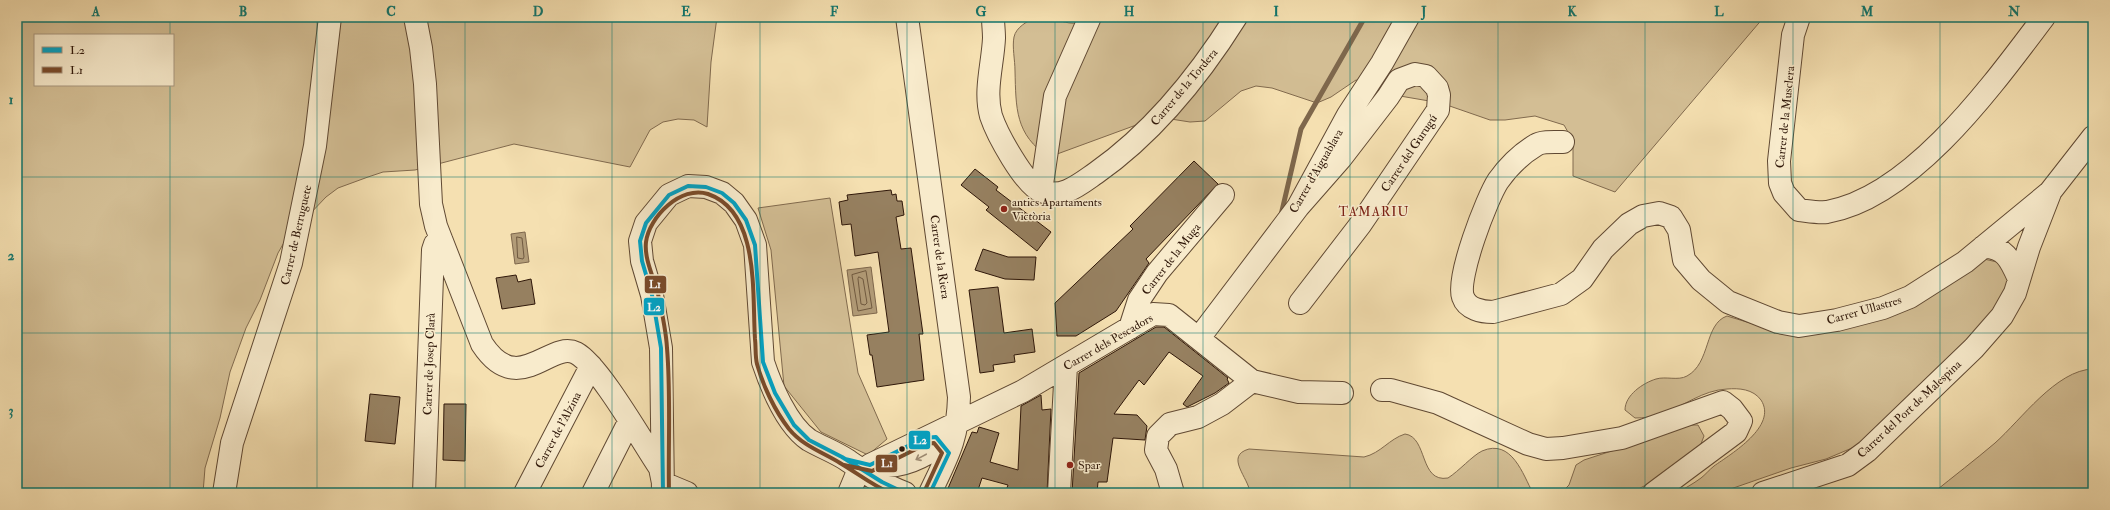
<svg xmlns="http://www.w3.org/2000/svg" width="2110" height="510" viewBox="0 0 2110 510" font-family="'IM FELL Double Pica',serif">
<style>
.green{fill:#d3be94;stroke:#816a4e;fill-rule:evenodd}
.water{fill:#b29c78;stroke:#7e674c}
.lines{fill:none;stroke-linecap:round;stroke-linejoin:round}
.shore{stroke:#705a40;stroke-width:1}
.stream{stroke:#7e674c;stroke-width:5}
.building{fill:#968060;stroke:#2f1709}
.minor-casing{stroke:#604933;stroke-width:24}
.minor{stroke:#f8ebcc;stroke-width:22}
.bus-1-casing{stroke:#f8ebcc;stroke-width:7}
.bus-2-casing{stroke:#f8ebcc;stroke-width:7}
.bus-1{stroke:#02a2c4;stroke-width:4}
.bus-2{stroke:#7a4b2a;stroke-width:4}
.oneway{stroke:#9e8c74}
.grid{fill:none;stroke:#0f766e;stroke-width:1;stroke-opacity:0.55}
.poi-dot{fill:#8f2418;stroke:#f8ebcc;stroke-width:1.5}
.bus-dot{fill:#2f1709;stroke:#f8ebcc;stroke-width:1.5}
.labels{text-anchor:middle;stroke-width:3;stroke-linejoin:round;paint-order:stroke}
.street-label{font-size:12px;fill:#2f1709;stroke:#f8ebcc}
.poi-label{font-size:12px;fill:#2f1709;stroke:#f8ebcc;text-anchor:start}
.neighbourhood-label{font-size:13px;letter-spacing:1px;fill:#7a1f14;stroke:#f8ebcc}
.line-badge{stroke:#f8ebcc;stroke-width:1.5}
.badge-label{font-size:11px;text-anchor:middle;font-weight:bold;fill:#fff}
.neatline{fill:none;stroke:#0f766e;stroke-width:1.5}
.grid-label{font-size:13px;text-anchor:middle;font-weight:bold;fill:#0f766e}
</style>
<rect width="100%" height="100%" fill="#f5e0b1"/>
<filter id="stains"><feTurbulence type="fractalNoise" baseFrequency=".005" numOctaves="4"/><feColorMatrix values="0 0 0 0 .2 0 0 0 0 .09 0 0 0 0 .02 0 0 0 .5 -.17"/></filter>
<radialGradient id="worn" r=".72"><stop offset=".6" stop-color="#630" stop-opacity="0"/><stop offset="1" stop-color="#630" stop-opacity=".3"/></radialGradient>
<!-- green -->
<path class="green" d="M17 17H717L711 62 707 127 694 120 678 119 663 122 650 130 630 167 514 144 415 170 383 172 368 177 338 188 326 197 286 239 278 253 260 300 246 328 230 372 220 418 205 468 203 493H17ZM35 35H173V85H35Z
M1036 17C1063 17 1068 31 1096 17H1764L1615 192 1573 176V141L1564 125 1535 116 1505 120H1490L1441 103 1400 96 1386 89 1356 80 1331 97 1317 103 1272 88 1256 86 1241 91 1205 121 1190 122 1158 117 1049 157C1015 135 1016 108 1015 71 1015 60 1012 47 1014 37 1016 27 1028 21 1036 17Z
M830 198 858 373 887 439 868 455 821 432 784 386 771 250 758 208Z
M1984 259 1997 262 2010 279 1985 328 1864 441 1852 448 1826 459 1791 468 1719 493H1677C1685 488 1693 484 1701 478 1705 475 1709 470 1714 466 1731 454 1778 426 1761 400 1753 389 1739 388 1727 389 1703 390 1684 406 1662 414 1653 417 1644 418 1635 418L1625 410C1625 395 1643 383 1656 379 1666 376 1678 381 1687 376 1711 363 1704 324 1727 316L1770 329 1799 333Z
M2093 369V493H1933C1954 476 1975 460 1995 443 2021 420 2056 370 2093 369Z
M1691 425H1698L1704 436 1699 449 1657 479 1631 493H1561L1569 485 1576 465 1584 460Z
M1405 434C1428 437 1419 483 1448 478 1459 471 1472 456 1482 451 1512 438 1523 475 1533 493H1250C1249 478 1224 456 1249 449L1364 457C1381 453 1389 439 1405 434Z"/>
<!-- water -->
<path class="water" d="M525 232 529 262 515 264 511 234Z
M871 267 877 313 853 316 847 270Z"/>
<g class="lines">
<!-- shore -->
<path class="shore" d="M517 237 522 238 524 257 523 259 518 258Z
M866 271 872 308 858 311 852 275Z
M859 277 863 279 867 303 865 305 861 304 858 279Z"/>
<!-- stream -->
<path class="stream" d="M1281 215 1301 129 1365 17"/>
</g>
<!-- building -->
<path class="building" d="M1194 161 1218 184 1146 259 1149 263 1116 311 1076 336H1057L1055 303 1133 229 1130 226Z
M975 169 998 187 996 190 1051 232 1037 251 986 210 989 207 961 185Z
M891 190 892 195 896 194 897 201H902L904 215 896 217 901 249 911 248 923 334H919L924 380 877 387 872 355H870L867 335 889 332 878 252 855 256 851 224 842 225 839 202 848 200 847 195Z
M983 249 1008 257H1036L1034 280 1005 279 975 270Z
M516 275 518 282 531 279 535 304 502 309 496 278Z
M998 287 1004 333 1032 329 1035 352 1014 355 1015 362 993 365 994 371 980 373 969 290Z
M1156 327H1164L1228 378 1227 379 1229 383 1215 393 1187 407 1183 404 1203 376 1169 352 1144 385 1139 380 1114 414 1137 415 1147 426 1145 440 1113 438 1107 482H1098L1097 493H1072L1079 373Z
M370 394 400 397 395 444 365 441Z
M1041 395 1042 410 1051 409 1047 493H1005L1008 485 982 478 977 493H946L972 432 977 433 979 427 999 433 990 462 1018 470 1021 406Z
M444 404H466L465 461 443 460Z"/>
<g class="lines">
<!-- minor casing -->
<g class="minor-casing">
<path id="minor" d="M415 17 421 48 425 84 431 204 436 226 482 344C518 399 550 340 576 353 599 365 643 443 660 468L663 483 687 493
M907 17 959 397C958 439 947 457 930 493
M993 17C993 24 994 31 994 38 993 63 984 91 991 116 997 134 1024 184 1041 191 1062 200 1080 184 1096 173 1153 133 1199 76 1236 17
M1799 17 1793 35 1779 161 1780 183 1784 193 1799 210C1808 211 1818 213 1827 212 1913 197 1994 83 2044 17
M1563 142C1555 142 1542 141 1536 145 1521 154 1508 167 1498 181 1487 198 1456 278 1463 297 1467 309 1482 312 1493 312L1561 294 1582 279 1603 249 1629 224 1643 216 1659 213 1671 217 1679 230 1684 260 1701 280 1728 302 1778 322 1799 326 1837 320 1883 308 1910 297 1965 262 2050 192 2093 137
M1041 191 1055 96 1090 17
M1298 207 1341 158 1388 97 1399 80 1415 74 1426 76 1437 88 1439 95 1438 110 1360 225 1300 303
M1983 247C2005 246 2011 261 2019 279
M1130 328 1139 300 1157 273 1223 195
M1199 338 1298 207 1348 115 1382 63 1408 17
M1382 390H1391L1438 403 1528 444 1546 449 1563 448 1622 438 1723 402 1732 409 1741 421 1736 432 1654 493
M870 465 1023 391 1153 314 1169 315 1252 381 1299 392 1342 393
M888 466C910 465 932 453 947 438
M224 493 232 443 291 263 315 146 330 17
M424 493 433 250 435 244 441 239
M525 493 591 366
M593 493 629 422
M663 493 661 348 652 295 642 261 640 241 646 223 669 195 688 186 706 187 722 193 734 203 746 220 755 245 763 362C771 386 787 425 809 440 821 447 835 452 847 460 866 473 883 485 905 493
M849 493 859 469
M1059 493 1066 366
M1173 493 1166 469 1156 450 1158 436 1170 424 1198 417 1222 404 1252 381
M1763 493 1848 465 1867 451 1974 348 2002 316 2015 293 2029 247 2050 193"/>
</g>
<!-- minor -->
<use href="#minor" class="minor"/>
<!-- bus-1 casing -->
<g class="bus-1-casing">
<path id="bus-1" d="M845 459 870 465 924 438 936 437 949 453 930 493
M663 493 661 348 652 295 642 261 640 241 646 223 669 195 688 186 706 187 722 193 734 203 746 220 755 245 763 362 775 393 794 425 809 440 842 457 882 482 905 493"/>
</g>
<!-- bus-2 casing -->
<g class="bus-2-casing">
<path id="bus-2" d="M844 465 872 471 926 444 934 443 942 453 925 490
M669 493C668 445 671 396 667 348 666 330 662 312 658 294 654 278 644 259 646 242 649 217 681 185 708 194 760 212 752 293 755 339 756 347 755 356 757 364 763 386 775 411 789 429 803 446 822 452 840 463 857 473 872 485 890 493"/>
</g>
<!-- bus-1 -->
<use href="#bus-1" class="bus-1"/>
<!-- bus-2 -->
<use href="#bus-2" class="bus-2"/>
</g>
<!-- one-way arrows -->
<defs><path id="oneway-shaft" d="M-6 0H5M1.5-3L5.5 0L1.5 3" fill="none" stroke-width="1.6" stroke-linecap="round" stroke-linejoin="round"/></defs>
<use class="oneway" href="#oneway-shaft" transform="translate(921 457) rotate(152)"/>
<!-- grid -->
<path class="grid" d="M170 17V35M317 17V493M465 17V493M612 17V493M760 17V493M907 17V493M1055 17V493M1203 17V493M1350 17V493M1498 17V493M1645 17V493M1793 17V493M1940 17V493M170 85V493M17 177H2093M17 333H2093"/>
<!-- markers -->
<g class="poi-dot">
<circle cx="1004" cy="209" r="4"/>
<circle cx="1070" cy="465" r="4"/>
</g>
<circle class="bus-dot" cx="902" cy="449" r="3.5"/>
<g class="labels">
<!-- street labels -->
<g class="street-label">
<text transform="translate(1184 87) rotate(-50)" y="4">Carrer de la Tordera</text>
<text transform="translate(1785 117) rotate(-84)" y="4">Carrer de la Musclera</text>
<text transform="translate(1409 153) rotate(-56)" y="4">Carrer del Gurugú</text>
<text transform="translate(1316 171) rotate(-60)" y="4">Carrer d'Aiguablava</text>
<text transform="translate(296 235) rotate(-77)" y="4">Carrer de Berruguete</text>
<text transform="translate(940 257) rotate(82)" y="4">Carrer de la Riera</text>
<text transform="translate(1171 259) rotate(-52)" y="4">Carrer de la Muga</text>
<text transform="translate(1864 310) rotate(-16)" y="4">Carrer Ullastres</text>
<text transform="translate(1108 342) rotate(-30)" y="4">Carrer dels Pescadors</text>
<text transform="translate(429 364) rotate(-88)" y="4">Carrer de Josep Clarà</text>
<text transform="translate(1909 409) rotate(-43)" y="4">Carrer del Port de Malespina</text>
<text transform="translate(558 430) rotate(-62)" y="4">Carrer de l'Alzina</text>
</g>
<!-- poi labels -->
<g class="poi-label">
<text x="1012" y="206">antics Apartaments<tspan x="1012" dy="14">Victòria</tspan></text>
<text x="1078" y="469">Spar</text>
</g>
<!-- neighbourhood labels -->
<g class="neighbourhood-label">
<text x="1374" y="216">TAMARIU</text>
</g>
</g>
<g class="line-badge">
<rect x="644" y="275" width="23" height="19" rx="4" fill="#7a4b2a"/>
<rect x="643" y="297" width="22" height="19" rx="4" fill="#02a2c4"/>
<rect x="908" y="430" width="23" height="20" rx="4" fill="#02a2c4"/>
<rect x="875" y="454" width="23" height="19" rx="4" fill="#7a4b2a"/>
</g>
<g class="badge-label">
<text x="655" y="288">L1</text>
<text x="654" y="311">L2</text>
<text x="920" y="444">L2</text>
<text x="887" y="467">L1</text>
</g>
<!-- margin -->
<rect width="2110" height="510" fill="none" stroke="#f5e0b1" stroke-width="44"/>
<!-- legend -->
<rect x="34" y="34" width="140" height="52" fill="#f8ebcc" stroke="#a8967e"/>
<rect x="42" y="47" width="20" height="6" fill="#02a2c4" stroke="#a8967e"/>
<text x="70" y="54" font-size="12" fill="#2f1709">L2</text>
<rect x="42" y="67" width="20" height="6" fill="#7a4b2a" stroke="#a8967e"/>
<text x="70" y="74" font-size="12" fill="#2f1709">L1</text>
<rect x="22" y="22" width="2066" height="466" class="neatline"/>
<g class="grid-label">
<text x="96" y="16">A</text>
<text x="243" y="16">B</text>
<text x="391" y="16">C</text>
<text x="538" y="16">D</text>
<text x="686" y="16">E</text>
<text x="834" y="16">F</text>
<text x="981" y="16">G</text>
<text x="1129" y="16">H</text>
<text x="1276" y="16">I</text>
<text x="1424" y="16">J</text>
<text x="1572" y="16">K</text>
<text x="1719" y="16">L</text>
<text x="1867" y="16">M</text>
<text x="2014" y="16">N</text>
<text x="11" y="104">1</text>
<text x="11" y="260">2</text>
<text x="11" y="415">3</text>
</g>
<rect width="100%" height="100%" filter="url(#stains)"/>
<rect width="100%" height="100%" fill="url(#worn)"/>
</svg>
